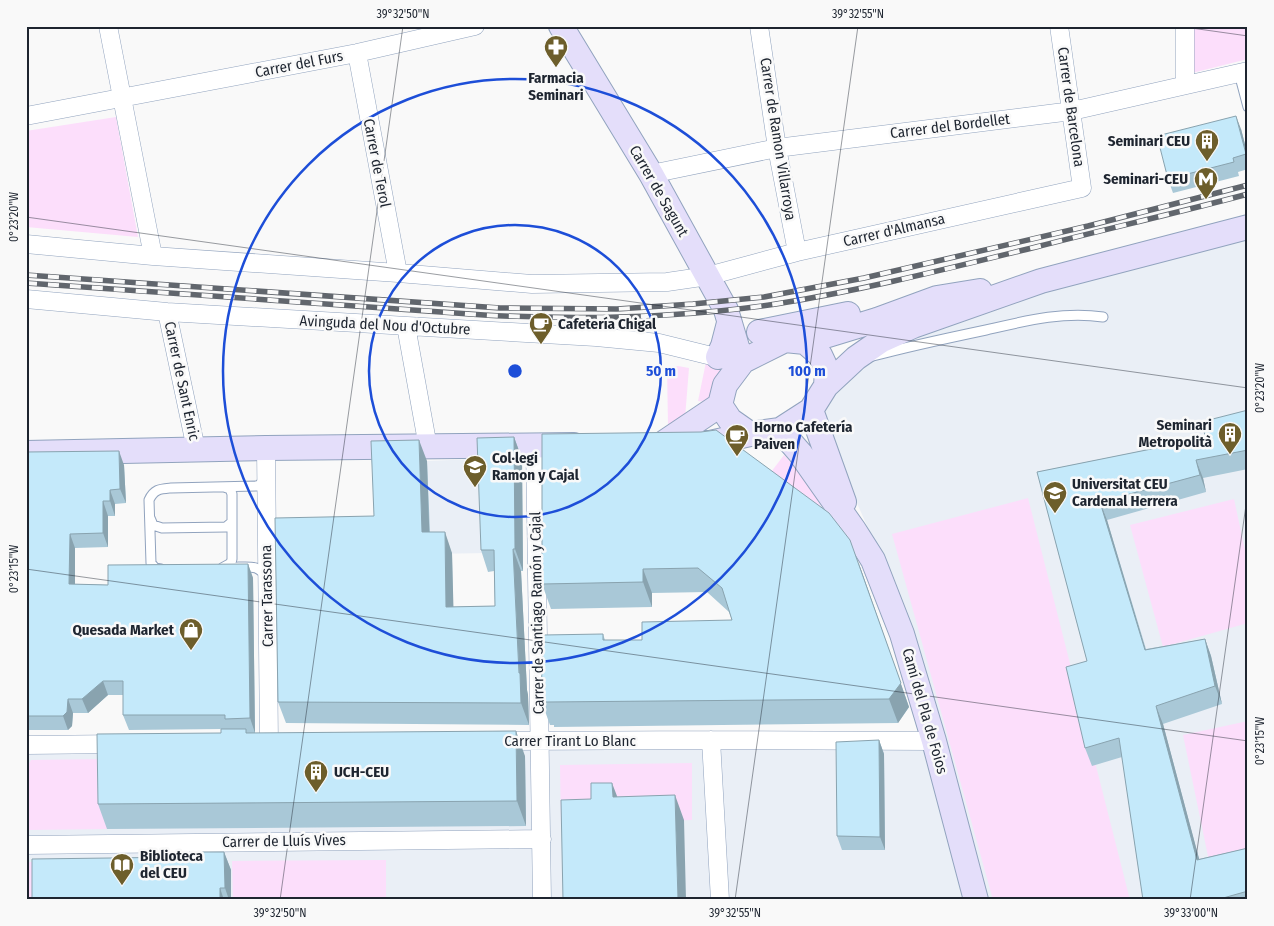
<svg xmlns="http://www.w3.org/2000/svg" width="1274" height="926" viewBox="0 0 1274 926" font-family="'Fira Sans Condensed',sans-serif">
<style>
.built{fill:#eaeff6}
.green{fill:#fcdefb}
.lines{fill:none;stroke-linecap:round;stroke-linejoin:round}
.lane-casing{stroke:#91a3be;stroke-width:11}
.street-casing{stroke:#91a3be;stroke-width:19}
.secondary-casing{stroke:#91a3be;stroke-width:26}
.lane{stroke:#fff;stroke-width:9}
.street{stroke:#fff;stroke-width:18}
.secondary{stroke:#e4defa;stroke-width:24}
.rail-casing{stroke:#61666d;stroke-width:5.5}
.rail{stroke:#f9f9f9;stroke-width:4;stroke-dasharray:11;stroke-linecap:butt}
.wall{fill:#a9c8d7}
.shaded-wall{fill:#89a3af}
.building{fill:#c4e9fa;stroke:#89a3af}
.ticks{fill:none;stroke:#1e2530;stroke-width:1;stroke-opacity:0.45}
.ring{fill:none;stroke:#1d4ed8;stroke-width:2.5}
.labels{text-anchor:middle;stroke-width:5;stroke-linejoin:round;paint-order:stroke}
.street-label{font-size:15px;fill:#1e2530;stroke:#f9f9f9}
.poi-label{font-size:15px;font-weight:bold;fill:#1e2530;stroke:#f9f9f9;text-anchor:start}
.centre{fill:#1d4ed8;stroke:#f9f9f9;stroke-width:2.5}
.ring-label{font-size:15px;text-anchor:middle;font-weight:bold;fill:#1d4ed8;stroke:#f9f9f9;stroke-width:5;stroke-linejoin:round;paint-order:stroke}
.neatline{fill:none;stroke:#1e2530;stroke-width:2}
.ticks-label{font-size:12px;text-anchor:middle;fill:#1e2530}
</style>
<rect width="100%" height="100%" fill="#f9f9f9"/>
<!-- built -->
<path class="built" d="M1248 235V900H982L907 616 817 413 864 361 947 320 1093 275Z
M522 457V514L488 553 430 554 427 461Z
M934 741 976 900H26V745Z"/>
<!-- green -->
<path class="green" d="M1193 26H1248V59L1192 73Z
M116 117 138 237 26 227V131Z
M706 362 721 367 722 373 709 400 705 402 698 401Z
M678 366 689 368 685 418 668 425 667 368Z
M784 455 806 479 823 510 768 476Z
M1028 498 1130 900H993L892 534Z
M1234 499 1248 564V623L1163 647 1130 525Z
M1248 721V849L1209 861 1183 735Z
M106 759 107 829 26 830V769L31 760Z
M692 763V820L561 826 560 765Z
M386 860V900H233L232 861Z
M26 862H38L39 900H26Z"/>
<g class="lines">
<!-- lane casing -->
<g class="lane-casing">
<path id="lane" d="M1239 73 1248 107
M873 356C910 346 948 338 986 330 1025 321 1063 311 1103 317
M150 518 153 525 162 528 226 527 232 522
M238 567C252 567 258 565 266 577
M222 568 231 563 232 559V494L230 489 224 487
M161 569 155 568 151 563 149 500C154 489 160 489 171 488L258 486 266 479"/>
</g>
<!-- street casing -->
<g class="street-casing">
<path id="street" d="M108 26 153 256
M759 26 777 148 797 252
M357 53 398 273
M1185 85V26
M26 116 357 53 475 26
M651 174 777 148 1072 111 1248 71
M26 244 153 256 398 273 532 284 667 282 708 276 797 252 1082 188 1059 26
M26 299 167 312 596 337 659 343 728 360
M167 312 196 449
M406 326 428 447
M535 445 542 900
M266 448 269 743
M711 740 720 900
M497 741 711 740 934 741
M26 745 121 744
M26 845 542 839"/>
</g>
<!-- secondary casing -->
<g class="secondary-casing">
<path id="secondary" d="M561 26 651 174 726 310 737 347 743 361
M759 332 848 314
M785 340 805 342 820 355 827 370 826 386 811 410 780 430 750 434 730 420 720 405 725 385 743 361Z
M805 342 877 320 937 298 980 291
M718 357 723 346 729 323
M826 386 856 358 882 340 913 326 1041 281 1248 227
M811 410 844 502
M780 430 800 453 854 530 873 560 902 634 934 741 976 900
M698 443H710L750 434
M662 444 720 405
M26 453 266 448 574 445"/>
</g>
<!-- lane -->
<use href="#lane" class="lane"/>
<!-- street -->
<use href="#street" class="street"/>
<!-- secondary -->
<use href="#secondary" class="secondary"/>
<!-- rail casing -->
<g class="rail-casing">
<path id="rail" d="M26 275 500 308 617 309 693 304 764 297 864 278 1088 226 1248 185
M26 283 484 315C581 320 680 318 776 304 864 290 950 268 1036 247 1106 229 1177 213 1248 194"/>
</g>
<!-- rail -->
<use href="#rail" class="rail"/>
</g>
<!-- wall -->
<path class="wall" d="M1241 129 1248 156V169L1238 172 1239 176 1173 193 1168 179Z
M1248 410V469L1203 478 1206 492 1107 520 1146 649 1205 639 1211 656 1222 704 1163 724 1199 859 1248 848V900H1143L1122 757 1092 766 1085 748 1087 661 1037 472 1206 438Z
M542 434 859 564 909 707 898 723 554 727V725H550L541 700 603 634 605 640H642L732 620 729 612 707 592 652 593V607L551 609 542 584Z
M514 437 522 459 523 571H521L527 690 528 695 529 725 286 723 278 702 374 516 427 461 430 532 452 553 453 607 495 606 494 571 488 572 481 550Z
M26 452 124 465 126 503 115 504V516H108V547L75 548V584L108 585 248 564 253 578 255 733 525 756 526 826 107 829 98 804 221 733V729L129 730 123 715V695H108L88 713H73L72 726 68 730H29L26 723Z
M879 740 884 754 885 850H842L837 836Z
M224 852 231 870V900H32L189 857Z"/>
<!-- shaded-wall -->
<path class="shaded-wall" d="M1236 116 1241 129 1248 156V160Z
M514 437 522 459 523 571 515 549Z
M419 440 427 461 430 554 422 532Z
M119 451 124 465 126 503 120 489Z
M1196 460 1203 478 1206 492 1200 475Z
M110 490 115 504V516L110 501Z
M103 501 108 516V547L103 533Z
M1100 502 1107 520 1151 668 1145 650Z
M445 532 452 553 454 628 446 607Z
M70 534 75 548V598L69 584Z
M513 549 521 571 527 690 528 695 529 725 521 703Z
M248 564 253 578 255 733 250 718Z
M859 564 909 707 898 723 889 699Z
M643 569 652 593V607L643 582Z
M1205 639 1211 656 1222 704 1215 686Z
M103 681 108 695 88 713 82 699Z
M68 699 73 713 72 726 68 730 63 716Z
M1156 706 1163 724 1204 877 1197 860Z
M516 731 525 756 526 826 517 801Z
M879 740 884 754 885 850 880 837Z
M612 783 622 809 613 797Z
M675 795 684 820 686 900H678Z
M224 852 231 870V900H229L225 888Z
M220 888 224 900H220Z"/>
<!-- building -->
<path class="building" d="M1236 116 1246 154 1233 158 1234 162 1168 179 1157 136Z
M1248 410V450L1196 460 1200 475 1100 502 1145 650 1205 639 1215 686 1156 706 1197 860 1248 848V891L1216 900H1143L1119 738 1085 748 1066 667 1087 661 1037 472 1206 438 1201 422Z
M716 430 829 513 850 540 901 683 889 699 546 702 545 700H541L543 635 603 634V640H642V622L732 620 722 588 698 568 643 569V582L542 584V434L701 432Z
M514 437 515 549H513L519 673H520L521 703 278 702 275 518 374 516 371 441 419 440 422 532H445L446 607 495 606 494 550H481L477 438Z
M119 451 120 489 110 490V501H103V533L70 534 69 584 108 585V565L248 564 250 718 225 719V715H123V681H103L82 699H68L67 712 63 716H26V452Z
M221 729H246V733L516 731 517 801 98 804 97 734 221 733Z
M879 740 880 837 837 836 836 742Z
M591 783H612L613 797 675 795 678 900H563L561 800 591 799Z
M189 852H224L225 888H220V900H32V859L189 857Z"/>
<!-- ticks -->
<path class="ticks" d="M1177 26 1248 36M26 217 1248 388M26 569 1248 741M280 900 403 26M735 900 858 26M1190 900 1248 491"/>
<!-- distance rings -->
<g class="ring">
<circle cx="515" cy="371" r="146"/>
<circle cx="515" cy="371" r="292"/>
</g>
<!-- icons -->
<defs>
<g id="pharmacy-pin" transform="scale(1.25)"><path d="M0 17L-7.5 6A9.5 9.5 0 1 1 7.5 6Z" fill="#6d5e2b" stroke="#f9f9f9"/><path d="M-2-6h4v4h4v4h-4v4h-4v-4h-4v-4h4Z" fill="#fff"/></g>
<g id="building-pin" transform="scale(1.25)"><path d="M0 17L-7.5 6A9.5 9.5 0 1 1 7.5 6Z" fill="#6d5e2b" stroke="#f9f9f9"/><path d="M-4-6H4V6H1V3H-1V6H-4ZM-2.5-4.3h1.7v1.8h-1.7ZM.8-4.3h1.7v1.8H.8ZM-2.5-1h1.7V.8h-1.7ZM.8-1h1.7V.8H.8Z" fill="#fff"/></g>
<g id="metro-pin" transform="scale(1.25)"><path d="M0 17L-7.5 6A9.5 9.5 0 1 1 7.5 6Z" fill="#6d5e2b" stroke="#f9f9f9"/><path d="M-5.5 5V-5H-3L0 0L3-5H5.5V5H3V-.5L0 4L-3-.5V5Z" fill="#fff"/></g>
<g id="cafe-pin" transform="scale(1.25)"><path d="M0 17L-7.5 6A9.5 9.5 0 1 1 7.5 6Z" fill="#6d5e2b" stroke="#f9f9f9"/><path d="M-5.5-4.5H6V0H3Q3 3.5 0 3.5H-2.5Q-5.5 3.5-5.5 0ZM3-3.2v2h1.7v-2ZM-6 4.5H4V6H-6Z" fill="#fff"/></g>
<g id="school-pin" transform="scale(1.25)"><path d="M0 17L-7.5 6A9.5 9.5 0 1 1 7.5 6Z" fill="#6d5e2b" stroke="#f9f9f9"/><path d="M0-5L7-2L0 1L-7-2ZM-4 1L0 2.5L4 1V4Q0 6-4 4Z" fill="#fff"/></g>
<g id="university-pin" transform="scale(1.25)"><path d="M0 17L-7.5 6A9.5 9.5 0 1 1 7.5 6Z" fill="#6d5e2b" stroke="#f9f9f9"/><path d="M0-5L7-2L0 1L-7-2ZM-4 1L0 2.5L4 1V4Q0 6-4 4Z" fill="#fff"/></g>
<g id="shop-pin" transform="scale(1.25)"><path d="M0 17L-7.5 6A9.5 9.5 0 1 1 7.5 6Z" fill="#6d5e2b" stroke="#f9f9f9"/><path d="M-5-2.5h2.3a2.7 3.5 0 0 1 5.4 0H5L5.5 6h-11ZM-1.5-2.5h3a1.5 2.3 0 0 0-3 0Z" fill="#fff"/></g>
<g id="library-pin" transform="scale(1.25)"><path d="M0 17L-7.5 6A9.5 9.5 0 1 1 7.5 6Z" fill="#6d5e2b" stroke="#f9f9f9"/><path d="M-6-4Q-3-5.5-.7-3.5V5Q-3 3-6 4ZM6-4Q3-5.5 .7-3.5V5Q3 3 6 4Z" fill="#fff"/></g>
</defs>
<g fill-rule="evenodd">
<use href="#pharmacy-pin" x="556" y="47"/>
<use href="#building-pin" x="1207" y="141"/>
<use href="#metro-pin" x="1206" y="179"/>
<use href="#cafe-pin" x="541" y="324"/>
<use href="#building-pin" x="1230" y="434"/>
<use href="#cafe-pin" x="737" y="436"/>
<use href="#school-pin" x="475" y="467"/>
<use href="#university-pin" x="1055" y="493"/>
<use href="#shop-pin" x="191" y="630"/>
<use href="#building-pin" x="316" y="772"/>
<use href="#library-pin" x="122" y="865"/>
</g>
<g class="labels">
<!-- street labels -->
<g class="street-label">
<text transform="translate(299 64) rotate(-11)" y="5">Carrer del Furs</text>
<text transform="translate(1071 107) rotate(82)" y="5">Carrer de Barcelona</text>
<text transform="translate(950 126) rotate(-7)" y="5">Carrer del Bordellet</text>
<text transform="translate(778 139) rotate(81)" y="5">Carrer de Ramon Villarroya</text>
<text transform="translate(377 163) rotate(79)" y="5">Carrer de Terol</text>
<text transform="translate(659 191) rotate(60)" y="5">Carrer de Sagunt</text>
<text transform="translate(894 230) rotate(-13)" y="5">Carrer d'Almansa</text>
<text transform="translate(385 325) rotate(3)" y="5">Avinguda del Nou d'Octubre</text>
<text transform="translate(182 381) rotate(78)" y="5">Carrer de Sant Enric</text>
<text transform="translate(267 596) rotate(-91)" y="5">Carrer Tarassona</text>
<text transform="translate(537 613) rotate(-91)" y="5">Carrer de Santiago Ramón y Cajal</text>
<text transform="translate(925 711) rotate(74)" y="5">Camí del Pla de Foios</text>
<text x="570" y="746">Carrer Tirant Lo Blanc</text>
<text transform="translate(284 841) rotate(-1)" y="5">Carrer de Lluís Vives</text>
</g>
<!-- poi labels -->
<g class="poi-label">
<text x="556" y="83" text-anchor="middle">Farmacia<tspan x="556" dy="17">Seminari</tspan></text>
<text x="1190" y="146" text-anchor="end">Seminari CEU</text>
<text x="1188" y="184" text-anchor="end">Seminari-CEU</text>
<text x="558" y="329">Cafetería Chigal</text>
<text x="1212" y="430" text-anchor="end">Seminari<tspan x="1212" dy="17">Metropolità</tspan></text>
<text x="754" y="432">Horno Cafetería<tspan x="754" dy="17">Paiven</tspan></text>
<text x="492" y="463">Col·legi<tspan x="492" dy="17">Ramon y Cajal</tspan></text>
<text x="1072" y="489">Universitat CEU<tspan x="1072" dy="17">Cardenal Herrera</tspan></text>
<text x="174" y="635" text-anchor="end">Quesada Market</text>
<text x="334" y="777">UCH-CEU</text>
<text x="140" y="861">Biblioteca<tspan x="140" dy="17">del CEU</tspan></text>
</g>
</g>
<circle cx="515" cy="371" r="8" class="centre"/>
<g class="ring-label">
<text x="661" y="376">50 m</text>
<text x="807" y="376">100 m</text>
</g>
<!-- border -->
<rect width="1274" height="926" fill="none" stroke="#f9f9f9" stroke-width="55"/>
<rect x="28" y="28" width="1218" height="870" class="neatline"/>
<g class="ticks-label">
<text x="403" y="18">39°32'50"N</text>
<text x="858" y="18">39°32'55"N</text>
<text transform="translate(14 217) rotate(-90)" y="4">0°23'20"W</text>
<text transform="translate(1260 388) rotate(-90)" y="4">0°23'20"W</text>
<text transform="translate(14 569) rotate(-90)" y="4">0°23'15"W</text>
<text transform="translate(1260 741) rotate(-90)" y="4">0°23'15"W</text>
<text x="280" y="917">39°32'50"N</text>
<text x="735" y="917">39°32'55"N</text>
<text x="1191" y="917">39°33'00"N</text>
</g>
</svg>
